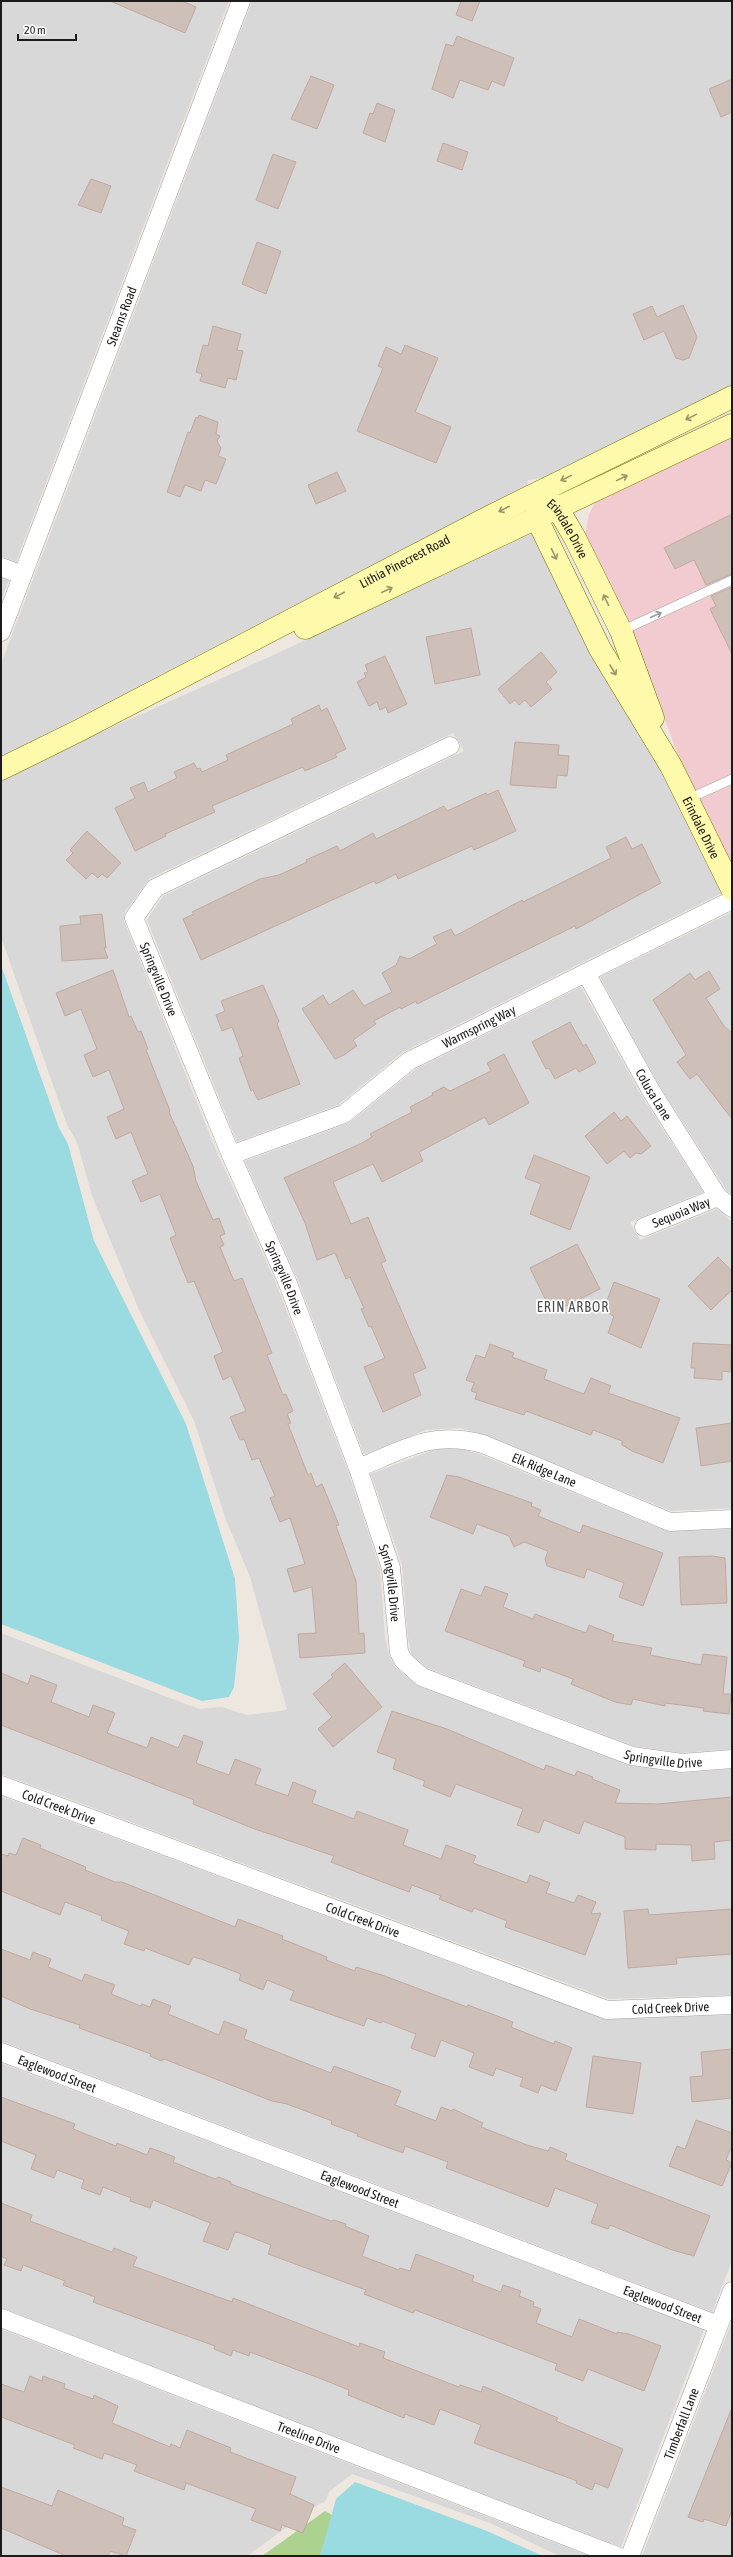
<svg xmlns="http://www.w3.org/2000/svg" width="733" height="2557" viewBox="0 0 733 2557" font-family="'Asap Condensed',sans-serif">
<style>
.residential{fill:#d9d8d8}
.commercial{fill:#f1cbcf}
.forest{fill:#abd28f}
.water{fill:#9adae1}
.building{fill:#cebfb8;stroke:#c1aaa0}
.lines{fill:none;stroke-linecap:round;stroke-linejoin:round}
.lane-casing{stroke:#a2a2a2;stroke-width:10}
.street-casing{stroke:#a2a2a2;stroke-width:19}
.secondary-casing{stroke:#747100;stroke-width:23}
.lane{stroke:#fff;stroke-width:9}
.street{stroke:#fff;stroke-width:18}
.secondary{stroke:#fff9ac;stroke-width:22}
.oneway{stroke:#98956b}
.oneway2{stroke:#989898}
.labels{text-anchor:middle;stroke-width:3.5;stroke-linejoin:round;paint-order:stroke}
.street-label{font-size:13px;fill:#1b1b1b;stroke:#fff}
.neighbourhood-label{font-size:14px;letter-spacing:1px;fill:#4e4e4e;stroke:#fff}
</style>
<rect width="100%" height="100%" fill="#eee7df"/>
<!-- residential -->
<path class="residential" d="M1 1H229L16 562 1 556Z
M252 1H732V385L542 478 528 480 527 485 1 757V664Z
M533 533 661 770 722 893 403 1052 338 1105 237 1142 147 920 163 896 464 751 453 733 149 879 125 912 124 921 216 1150 276 1283 348 1471 380 1569 385 1637 389 1655 395 1667 419 1686 628 1765 681 1773 732 1769V1995L609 1999 1 1774V1633L199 1709 221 1707 247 1715 287 1710 250 1577 226 1520 194 1421 139 1310 92 1196 77 1142 67 1125 1 937V781L86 739 278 653Z
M1 577 9 580 1 600Z
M732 912V1195L727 1191 659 1085 600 977Z
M581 987 640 1093 703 1192 630 1222 640 1240 717 1209 732 1222V1508L671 1511 485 1435 460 1428 426 1430 364 1454 297 1278 245 1161 349 1123 416 1069Z
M444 1448H459L479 1454 666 1531 732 1529V1749L681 1753 634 1746 427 1668 412 1656 408 1638 402 1565 371 1474 433 1450Z
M1 1796 604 2019 732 2015V2261L712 2312 1 2041Z
M1 2063 704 2330 621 2547 1 2308Z
M732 2321V2556H642L729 2329Z
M1 2329 589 2556H559L490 2523 352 2474 329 2492 325 2502 319 2504 247 2556H1Z"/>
<!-- commercial -->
<path class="commercial" d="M732 437V865L681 763 633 633 586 536V530L589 514 595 503Z"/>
<!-- forest -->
<path class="forest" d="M325 2511 406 2556H262Z"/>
<!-- water -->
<path class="water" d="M1 965 59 1128 68 1144 94 1241 186 1424 235 1579 239 1638 234 1687 229 1697 202 1701 1 1624Z
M355 2482 487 2531 543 2556H320L336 2499Z"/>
<!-- building -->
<path class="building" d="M110 1H182L196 7 185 33Z
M461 1H480L472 21 456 15Z
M457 36 514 58 504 86 492 81 488 90 460 80 453 98 432 89 446 44 453 46Z
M311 76 334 85 317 129 291 119Z
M732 79V112L721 117 709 89Z
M377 103 395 110 385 142 363 133 370 113 373 114Z
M443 143 468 152 462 170 437 161Z
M273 154 296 162 278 209 256 200Z
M91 179 111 186 101 213 78 205Z
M257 242 281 251 266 294 242 284Z
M683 305 697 337 689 358 683 360 676 358 664 331 644 340 633 314 652 306 657 317Z
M213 326 241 334 237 350 243 351 236 380 228 378 225 388 200 381 202 374 196 372 203 345 208 346Z
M405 345 438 358 415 412 451 427 436 463 357 431 383 368 378 366 386 347 401 354Z
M199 415 218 422 216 434 220 436 217 441 221 448 218 456 226 459 216 484 205 480 201 491 185 485 180 497 167 492 188 432 190 433 196 417 198 418Z
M337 472 346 491 316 504 308 485Z
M732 514V574L706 585 694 560 675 569 664 548Z
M732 587V654L710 609 716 606 711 596Z
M471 628 480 675 435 684 426 637Z
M541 652 557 672 546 682 552 689 531 707 525 700 519 705 515 700 510 704 498 689Z
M385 656 407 704 388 713 386 707 380 710 377 702 369 706 357 682 366 677 364 673 368 672 365 665Z
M319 705 321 711 327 708 346 749 335 754 337 757 305 771 303 767 212 806 215 812 165 834 166 836 135 851 115 808 135 798 130 788 144 782 148 792 177 778 174 772 194 763 197 769 200 768 202 772 228 760 226 755 293 724 291 719Z
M515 742 559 745 558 755 569 756 567 776 557 775 556 788 510 785Z
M498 790 516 831 474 850 472 846 398 879 396 874 376 884 374 881 201 960 183 919 194 914 192 912 260 879 279 875 307 862 306 860 337 846 340 851 373 833 376 839 444 806 447 811 486 793 487 795Z
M87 831 121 863 107 878 102 874 98 878 92 873 86 879 66 860 73 853 70 850Z
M626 837 632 849 642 844 661 883 576 929 575 926 417 1004 416 1001 401 1009 400 1007 374 1021 376 1024 353 1040 357 1046 344 1055 335 1059 302 1009 323 995 329 1005 353 990 364 1006 392 992 382 973 396 965 400 956 409 959 437 944 433 937 451 929 455 936 522 900 523 902 611 858 606 847Z
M102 914 106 948H104L108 958 62 961 60 926 81 924 80 916Z
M113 970 129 1017 131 1016 138 1032 141 1031 148 1049 146 1050 170 1111 169 1112 193 1166 196 1181 213 1220 219 1218 225 1234 220 1236 224 1245 220 1247 234 1281 242 1278 272 1353 267 1355 283 1395 286 1394 293 1411 287 1414 291 1423 288 1424 308 1475 311 1473 316 1487 322 1484 339 1525 336 1526 356 1581 359 1634 364 1633 365 1653 300 1658 298 1634 316 1633 312 1587 294 1592 287 1569 305 1564 290 1518 280 1522 270 1498 275 1496 259 1458 252 1460 244 1439 240 1440 230 1417 246 1411 231 1376 223 1380 214 1356 223 1352 194 1281 188 1283 170 1238 176 1235 160 1194 141 1202 132 1181 148 1174 131 1132 116 1139 107 1117 124 1109 109 1070 93 1077 84 1055 97 1049 81 1009 65 1016 56 993Z
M709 971 720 989 706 998 724 1026 732 1033V1119L697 1074 690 1079 677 1062 686 1055 653 1000 690 973 695 980Z
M263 985 279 1021 277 1024 300 1084 258 1100 253 1090 251 1091 239 1058 243 1056 232 1027 222 1031 216 1015 225 1011 221 1001Z
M570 1022 583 1046 586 1044 596 1063 579 1072 576 1068 555 1079 549 1068 546 1069 532 1042Z
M504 1054 529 1103 489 1125 485 1117 419 1152 423 1161 382 1182 373 1164 333 1182 351 1224 368 1217 386 1261 381 1263 426 1368 413 1374 421 1395 383 1412 364 1367 385 1358 371 1326 369 1327 361 1309 364 1308 350 1277 346 1279 335 1253 317 1260 305 1223 284 1178 362 1143 372 1137 370 1134 412 1112 410 1107 433 1095 432 1093 444 1087 450 1091 491 1071 487 1063Z
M614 1112 621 1121 627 1116 651 1146 641 1154 636 1153 630 1158 624 1151 607 1164 585 1136Z
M534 1155 590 1177 570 1230 530 1214 541 1184 525 1178Z
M577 1244 600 1289 552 1313 530 1268Z
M718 1257 732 1271V1290L711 1310 688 1286Z
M614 1282 660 1299 641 1348 608 1333 614 1316 603 1311Z
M693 1343 732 1345 730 1372 722 1371V1380L694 1378 695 1368H691Z
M490 1344 514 1353 512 1357 547 1370 544 1379 584 1394 591 1378 611 1386 608 1393 680 1418 663 1463 632 1451 622 1445V1441L593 1430 591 1435 526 1411 524 1415 475 1399 477 1393 471 1391 474 1383 466 1380 476 1355 485 1358Z
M732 1423V1461L701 1466 696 1428Z
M447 1475 459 1477 532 1503 531 1506 541 1510 538 1516 580 1533 583 1525 663 1553 643 1606 619 1597 624 1583 587 1569 584 1578 547 1566 545 1559 548 1551 524 1542 514 1547 509 1536 477 1524 473 1534 430 1517Z
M712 1556 725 1558 727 1603 681 1605 679 1557Z
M485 1586 508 1594 503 1607 533 1619 535 1614 586 1633 589 1625 614 1635 612 1641 652 1648 650 1655 701 1665 703 1654 727 1657 723 1694H731L729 1714 703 1711 704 1708 665 1703V1706L633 1699 631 1705 615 1702 571 1684 573 1679 541 1667 540 1672 523 1666 525 1661 445 1631 461 1589 481 1596Z
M345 1663 382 1707 333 1747 318 1729 332 1717 313 1694 333 1677 331 1675Z
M1 1673 28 1684 31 1675 57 1685 51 1702 89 1717 93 1705 115 1713 107 1733 147 1748 151 1737 178 1748 184 1735 203 1742 196 1763 229 1775 235 1759 261 1769 255 1784 288 1796 293 1782 316 1791 312 1803 354 1819 357 1811 408 1830 403 1845 441 1859 446 1845 476 1856 473 1863 527 1883 530 1875 550 1883 546 1893 574 1903 578 1895 596 1902 591 1914 601 1913 585 1955 505 1927 507 1921 474 1908 472 1912 439 1899 441 1896 412 1885 409 1892 364 1875 331 1862 334 1856 252 1828 193 1804 194 1800 1 1725Z
M392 1711 447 1729 544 1770 546 1765 575 1776 577 1771 593 1777 592 1779 620 1790 615 1803 658 1804 732 1797V1840L714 1842 715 1859 692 1861 691 1845 656 1844V1850L625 1849V1837L584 1821 579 1834 544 1820 539 1833 517 1825 523 1809 456 1784 450 1797 423 1786 425 1781 393 1769 396 1759 377 1752Z
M23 1838 41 1845 40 1848 86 1867 85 1870 115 1882H122L235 1927 238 1919 283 1936 282 1939 327 1957 326 1960 355 1971 356 1967 382 1975 467 2007 468 2005 513 2022 511 2027 554 2044 555 2041 572 2048 556 2091 541 2085 538 2093 520 2086 523 2078 496 2068 493 2076 469 2067 474 2053 441 2040 435 2057 411 2048 416 2034 382 2021 381 2023 367 2018 364 2026 321 2011 290 2000 294 1991 267 1980 263 1990 239 1980 241 1974 201 1959 193 1957 189 1965 145 1948 144 1951 124 1944 129 1931 101 1920 102 1916 65 1902 60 1915 1 1891V1854L8 1856 9 1853 16 1855Z
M648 1909 649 1915 732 1909V1954L676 1958 677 1964 628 1968 624 1911Z
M1 1949 30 1960 33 1952 51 1959 48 1967 82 1981 85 1974 115 1985 111 1994 141 2006 142 2004 150 2007 153 1999 171 2006 168 2014 219 2035 224 2021 247 2030 244 2039 331 2073 334 2066 401 2091 395 2105 436 2121 441 2107 452 2111 453 2109 483 2123 481 2127 527 2145 548 2151 550 2147 567 2154 565 2160 710 2216 694 2256 672 2250 610 2225 608 2229 591 2223 598 2204 555 2188 548 2207 446 2168 448 2162 405 2146 403 2153 357 2136 358 2134 331 2124 332 2121 287 2104 272 2101 164 2059 161 2061 150 2056 151 2054 79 2028 80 2025 30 2009 1 1996Z
M732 2049V2098L692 2102 690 2077 703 2076 701 2052Z
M593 2056 641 2063 633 2114 586 2107Z
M1 2097 75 2124 73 2129 116 2146 117 2143 147 2155 150 2148 159 2151 175 2157 173 2162 215 2179 219 2177 231 2182V2184L331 2221 334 2220 346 2224 345 2226 369 2236 362 2256 399 2270 400 2268 410 2271 416 2254 474 2276 472 2281 501 2292 503 2285 521 2291 519 2296 534 2302 533 2306 541 2309 536 2323 572 2337 579 2319 617 2334V2332L629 2334 661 2346 644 2391 588 2369 583 2381 555 2370 557 2364 415 2310 413 2313 364 2294 366 2290 268 2254 271 2245 240 2233 235 2232 228 2250 203 2241 210 2223 153 2200 150 2208 130 2201 131 2198 103 2187 100 2195 81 2188 84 2180 57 2170 54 2178 31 2169 36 2155 1 2141Z
M696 2120 732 2133V2145L726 2160 732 2163 722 2186 669 2166 677 2146 685 2149Z
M1 2203 32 2215 30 2221 112 2252 114 2248 137 2257 133 2266 232 2302 233 2298 359 2347 360 2343 385 2352 383 2358 459 2387 460 2385 481 2392 483 2386 558 2418 556 2421 623 2449 608 2488 595 2483 592 2490 576 2483 577 2481 474 2443 481 2425 440 2409 434 2425 405 2414 404 2418 348 2395 349 2390 319 2378 250 2352 249 2356 233 2350 231 2356 214 2349 215 2346 93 2302 95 2297 63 2285 65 2281 23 2265 21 2271 4 2265 7 2259 1 2256Z
M30 2376 42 2381 43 2376 65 2384 64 2388 93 2399 94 2395 118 2406 112 2423 170 2447 171 2444 180 2448 187 2430 231 2448 230 2452 296 2477 290 2494 314 2505 303 2533 282 2525 280 2531 251 2520 256 2509 186 2483 184 2490 134 2471 137 2465 104 2453 102 2459 73 2448 75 2445 1 2417V2384L24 2392Z
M731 2410 732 2510 726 2526 704 2519 703 2522 688 2517Z
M1 2487 52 2506 58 2490 124 2518 122 2525 136 2530 126 2556 110 2551 108 2556H66L1 2528Z"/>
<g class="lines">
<!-- lane casing -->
<g class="lane-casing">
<path id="lane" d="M621 631 732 580
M688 799 732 779"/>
</g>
<!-- street casing -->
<g class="street-casing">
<g id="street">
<path d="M1 567 22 575"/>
<path id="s1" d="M1 632 241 1"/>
<path id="s2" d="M450 746 155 888 134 918 231 1155 287 1281 358 1468 391 1568 399 1652 403 1660 422 1677 632 1756 682 1763 732 1759"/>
<path id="s3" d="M586 973 650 1089 718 1197 732 1208"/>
<path id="s4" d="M231 1155 344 1114 409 1061 732 900"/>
<path id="s5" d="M644 1227 718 1197"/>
<path id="s6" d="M358 1468C405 1449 431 1430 483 1444L670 1522 732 1519"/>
<path id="s7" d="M1 1785 607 2010 732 2005"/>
<path id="s8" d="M1 2052 718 2325"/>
<path id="s9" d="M1 2318 617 2556"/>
<path id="s10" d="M630 2556 732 2291"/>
</g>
</g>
<!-- secondary casing -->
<g class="secondary-casing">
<g id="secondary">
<path id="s11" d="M548 500 558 509 575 538 621 631 653 718"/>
<path id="s12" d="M538 504 537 519 600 649 671 766 732 889"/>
<path d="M305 628 732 425"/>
<path id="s13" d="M1 769 80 730 489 517 732 397"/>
</g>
</g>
<!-- lane -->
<use href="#lane" class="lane"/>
<!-- street -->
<use href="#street" class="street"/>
<!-- secondary -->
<use href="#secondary" class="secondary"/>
</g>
<!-- one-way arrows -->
<defs><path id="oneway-shaft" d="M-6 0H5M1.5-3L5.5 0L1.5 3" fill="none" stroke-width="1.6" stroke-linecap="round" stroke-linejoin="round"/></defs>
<g class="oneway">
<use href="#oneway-shaft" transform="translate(691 417) rotate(154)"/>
<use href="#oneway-shaft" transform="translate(566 478) rotate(154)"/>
<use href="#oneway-shaft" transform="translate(622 478) rotate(-26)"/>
<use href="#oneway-shaft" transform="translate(504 509) rotate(153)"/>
<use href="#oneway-shaft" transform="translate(554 554) rotate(64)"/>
<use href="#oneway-shaft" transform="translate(387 590) rotate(-25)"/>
<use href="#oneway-shaft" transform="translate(339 595) rotate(152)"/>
<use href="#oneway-shaft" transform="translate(606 600) rotate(-116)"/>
<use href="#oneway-shaft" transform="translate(613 670) rotate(59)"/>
</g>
<use class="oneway2" href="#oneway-shaft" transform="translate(656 615) rotate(-25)"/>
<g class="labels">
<!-- street labels -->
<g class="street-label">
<text dy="5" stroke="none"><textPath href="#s1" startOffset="338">Stearns Road</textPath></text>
<text dy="5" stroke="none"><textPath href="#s11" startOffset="35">Erindale Drive</textPath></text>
<text dy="5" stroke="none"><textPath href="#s13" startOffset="454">Lithia Pinecrest Road</textPath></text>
<text dy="5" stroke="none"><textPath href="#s12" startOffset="365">Erindale Drive</textPath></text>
<text dy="5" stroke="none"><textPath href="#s2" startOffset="430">Springville Drive</textPath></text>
<text dy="5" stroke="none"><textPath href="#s4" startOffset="282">Warmspring Way</textPath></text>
<text dy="5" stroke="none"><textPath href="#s3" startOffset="139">Colusa Lane</textPath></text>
<text dy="5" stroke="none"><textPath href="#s5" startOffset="40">Sequoia Way</textPath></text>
<text dy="5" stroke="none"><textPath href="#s2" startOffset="754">Springville Drive</textPath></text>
<text dy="5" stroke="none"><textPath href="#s6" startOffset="197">Elk Ridge Lane</textPath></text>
<text dy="5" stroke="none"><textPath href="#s2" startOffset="1078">Springville Drive</textPath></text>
<text dy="5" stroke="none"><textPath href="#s2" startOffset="1438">Springville Drive</textPath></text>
<text dy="5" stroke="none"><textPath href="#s7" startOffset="62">Cold Creek Drive</textPath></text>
<text dy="5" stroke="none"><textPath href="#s7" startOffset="386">Cold Creek Drive</textPath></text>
<text dy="5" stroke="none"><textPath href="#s7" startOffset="710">Cold Creek Drive</textPath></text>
<text dy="5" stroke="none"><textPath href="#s8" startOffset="60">Eaglewood Street</textPath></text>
<text dy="5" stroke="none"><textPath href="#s8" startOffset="384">Eaglewood Street</textPath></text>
<text dy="5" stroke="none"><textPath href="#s8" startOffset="708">Eaglewood Street</textPath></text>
<text dy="5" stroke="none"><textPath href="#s10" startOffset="142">Timberfall Lane</textPath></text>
<text dy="5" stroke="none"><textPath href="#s9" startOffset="330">Treeline Drive</textPath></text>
</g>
<!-- neighbourhood labels -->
<g class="neighbourhood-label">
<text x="573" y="1312">ERIN ARBOR</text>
</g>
</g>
<!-- border -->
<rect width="733" height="2557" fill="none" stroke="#1b1b1b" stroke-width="4"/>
<!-- scale -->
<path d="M18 34v6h58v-6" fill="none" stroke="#1b1b1b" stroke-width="2"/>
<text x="24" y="34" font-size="12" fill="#1b1b1b" stroke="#ffffff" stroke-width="3" paint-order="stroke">20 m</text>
</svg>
